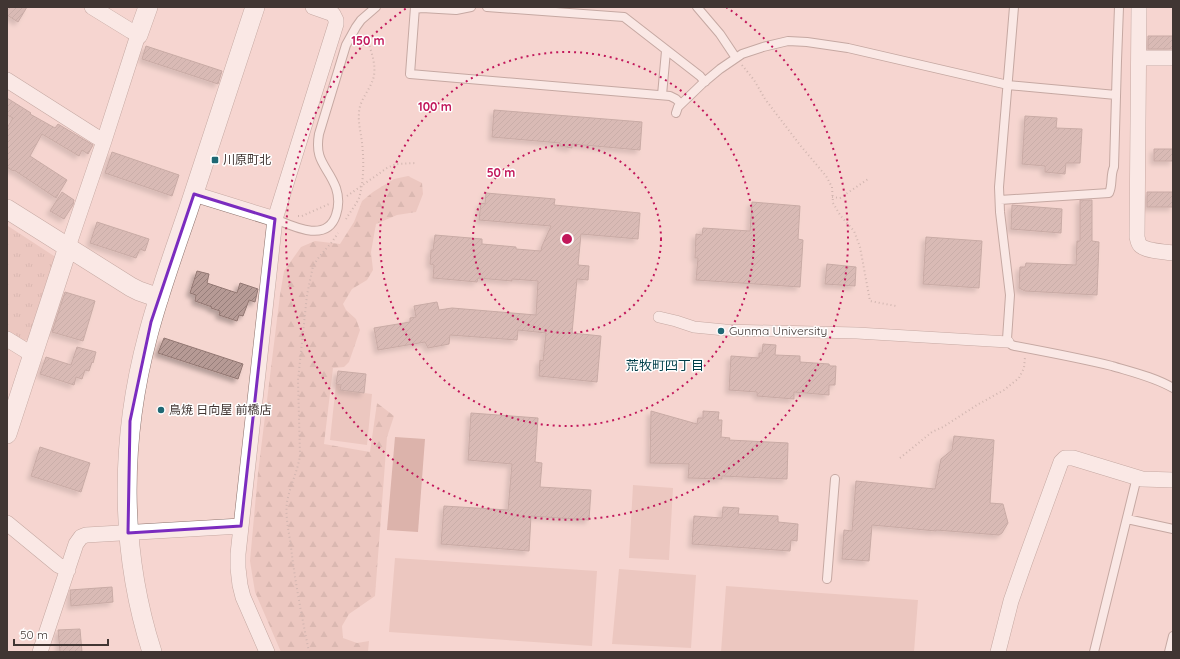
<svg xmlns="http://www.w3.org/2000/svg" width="1180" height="659" viewBox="0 0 1180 659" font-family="Quicksand,'Noto Sans JP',sans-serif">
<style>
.grass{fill:url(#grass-tufts)}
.forest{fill:url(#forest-firs)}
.pitch{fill:#e1b6ad}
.water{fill:#bc897f}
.building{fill:url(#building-hatch);stroke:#927772;filter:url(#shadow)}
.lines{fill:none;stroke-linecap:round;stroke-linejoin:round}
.service-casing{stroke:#8c726c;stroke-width:10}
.pedestrian-casing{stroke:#8c726c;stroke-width:12}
.minor-casing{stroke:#8c726c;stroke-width:16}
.tertiary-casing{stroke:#8c726c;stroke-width:20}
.path{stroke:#a68f8b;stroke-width:2;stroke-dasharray:1 3;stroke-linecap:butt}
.service{stroke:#fff;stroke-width:8}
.pedestrian{stroke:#fff;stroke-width:11}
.minor{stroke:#fff;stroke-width:15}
.tertiary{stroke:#fff;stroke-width:19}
.marked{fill:none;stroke:#7b2cbf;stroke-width:3;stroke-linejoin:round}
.ring{fill:none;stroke:#c2185b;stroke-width:2;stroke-dasharray:2 4}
.poi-dot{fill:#1f6874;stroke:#fff;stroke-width:1.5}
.labels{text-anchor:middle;stroke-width:3;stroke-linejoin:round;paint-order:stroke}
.poi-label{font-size:12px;fill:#413633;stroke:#fff;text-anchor:start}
.neighbourhood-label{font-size:13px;fill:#003f49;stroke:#fff}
.centre{fill:#c2185b;stroke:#fff;stroke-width:2}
.ring-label{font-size:12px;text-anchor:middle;font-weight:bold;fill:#c2185b;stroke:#fff;stroke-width:3;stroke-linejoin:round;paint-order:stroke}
</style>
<defs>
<pattern id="grass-tufts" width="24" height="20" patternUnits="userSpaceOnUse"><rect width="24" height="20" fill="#e1b6ad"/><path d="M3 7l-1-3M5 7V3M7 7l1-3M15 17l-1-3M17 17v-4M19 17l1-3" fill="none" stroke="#b8958d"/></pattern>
<pattern id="forest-firs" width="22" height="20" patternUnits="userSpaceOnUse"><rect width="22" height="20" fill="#e1b6ad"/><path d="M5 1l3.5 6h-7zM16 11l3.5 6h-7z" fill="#b8958d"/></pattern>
<pattern id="building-hatch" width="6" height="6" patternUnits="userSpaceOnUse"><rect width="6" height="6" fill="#b69a95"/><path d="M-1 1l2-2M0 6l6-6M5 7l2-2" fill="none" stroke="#967e7a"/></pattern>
<filter id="shadow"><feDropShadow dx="-3.5" dy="3.5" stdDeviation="2" flood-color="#0004"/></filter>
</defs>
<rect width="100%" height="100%" fill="#f5d6d0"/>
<!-- grass -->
<path class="grass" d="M8 226 57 258 30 338 23 342 7 332V227Z"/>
<!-- forest -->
<path class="forest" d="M408 176 422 183 423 194 416 212 397 215 376 224 371 252 373 270 367 280 352 289 343 304 346 310 356 319 360 330 349 362 344 367 333 368 324 444 370 452 377 403 394 416 387 437 375 596 349 614 342 626 343 638 357 643 369 641 368 652H281L255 592 250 561 258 473 280 295 284 271 301 247 315 241 340 244 354 222 362 201 373 192 394 179Z"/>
<!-- pitch -->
<path class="pitch" d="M336 384 341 385 340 390 372 394 367 445 330 440Z
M633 485 673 488 669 560 629 558Z
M395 558 597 571 592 646 389 632Z
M619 569 696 575 691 648 612 644Z
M726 586 918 600 914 652H721Z"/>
<!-- water -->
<path class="water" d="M395 437 425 439 418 532 387 530Z"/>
<!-- building -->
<path class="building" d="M7 7H27L18 22 7 15Z
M1148 36H1173V49H1148Z
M146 46 222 71 218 84 142 59Z
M7 98 31 113 30 114 55 128 58 124 93 145 88 154 82 150 79 156 42 134 30 156 67 180 56 198 14 170 13 171 7 167V128L13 118 7 115Z
M494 110 642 122 640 150 572 144V148L560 146V143L492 137Z
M1025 116 1057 118 1056 128 1082 129 1080 163H1066L1065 174 1045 172V166L1022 164Z
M1154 149H1173V161H1154Z
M112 152 179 175 172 196 105 173Z
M62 192 74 200 73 205 64 219 50 211Z
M1147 192H1173V207H1147Z
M486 193 555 199 554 205 640 213 638 239 581 234 578 265 589 266 588 280 577 279 572 333 601 336 597 382 539 376 540 360 543 361 546 333 518 330 517 340 450 335 449 344 428 348 425 342 378 350 374 328 410 322V318L416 317 414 306 437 302 439 310 452 308 536 315 538 281 512 279V281L478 278 477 282 433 278 434 265 430 264 431 250H433L435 235 482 239V244L516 247V249L541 251 542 246 551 226 479 220 481 203 485 204Z
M1080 200H1092V241L1099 242 1097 295 1025 291 1019 288 1020 267H1025L1026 263 1076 265 1077 241H1080Z
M752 202 800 206 798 239 803 240 800 287 696 280 698 258H695L696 234 702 235 703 228 750 231Z
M1012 205 1062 209 1061 233 1011 229Z
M97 222 149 239 145 251 140 249 136 258 90 243Z
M926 237 982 241 979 288 923 284Z
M827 264 856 267 855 286 825 284Z
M197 271 209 274 207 283 237 293 240 283 258 289 255 302 249 300 243 316 239 315 237 321 219 315 220 311 211 308 212 307 195 301 196 295 190 293Z
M65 292 95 301 83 341 52 332Z
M164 338 243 364 238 379 158 353Z
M763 344 776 345 775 355 800 356V362L829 364 830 366H836L835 385H829V395L794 392V399L757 396V392L729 390 731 356 759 358V353H762Z
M77 347 96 352 93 363 92 362 89 371 85 370 82 379 76 377 74 385 40 374 46 357 71 365Z
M338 371 366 374 364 393 340 390 341 385 336 384Z
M651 411 697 424 698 418H703V411L719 412 718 420H722L721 437 730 438 729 440 788 443 787 479 722 476V479L688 478 689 464 650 463Z
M471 413 538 418 535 462 542 463 540 487 591 490 589 520 531 516 529 551 441 544 444 506 508 510 512 464 468 460Z
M954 436 994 440 990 503 1003 504 1008 523 1002 533 999 535 936 530V531L872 525 869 561 842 559 844 530 852 531 856 481 935 489 941 459 952 450Z
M40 447 90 463 81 492 31 476Z
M723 507 739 508 738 514 778 516V522L798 524 797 541 791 540 790 551 692 544 694 516 722 518Z
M112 587 113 602 71 606 70 590Z
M80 629 82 652H60L58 630Z"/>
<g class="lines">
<!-- service casing -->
<g class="service-casing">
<path id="service" d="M415 7 410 74 670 96 676 99 681 104
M487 7 624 17 700 76 705 82
M697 7 720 34 736 58
M1014 7 999 187 1000 212 1010 295 1007 339C1009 343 1010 345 1015 346 1047 352 1079 358 1112 366 1132 372 1154 377 1173 388
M415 9 422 8 456 10 471 7
M662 95 666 51
M676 113 678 107 702 84 720 69 742 54 763 47 788 41 807 42 848 48 1008 85 1116 95
M1000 200 1109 193C1113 185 1110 175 1114 167L1117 61 1119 7
M275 219C294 227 327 243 336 215 339 206 339 197 336 188 328 166 314 162 319 134L346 45 356 27 361 20 376 7
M1127 519 1173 529
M827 579 835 479
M1094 652 1137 477
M1169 652 1173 636"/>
</g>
<!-- pedestrian casing -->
<g class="pedestrian-casing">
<path id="pedestrian" d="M659 317 676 321 694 327 725 330 857 333 1008 342"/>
</g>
<!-- minor casing -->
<g class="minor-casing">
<path id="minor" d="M1139 7 1137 237C1138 240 1138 244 1141 246 1147 251 1165 252 1173 253
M1139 58H1173
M7 80 95 136 104 141
M194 194 275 219
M68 247 104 141 138 35 131 31 92 7
M7 339 33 355
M7 523 58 565 68 570
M40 652 76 544 81 537 86 535 241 526
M267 652 243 597 240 585 238 568V554L275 219 336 24V20L333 14 313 7
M998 652 1011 601 1025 561 1061 462 1065 458H1073L1142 479 1173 480"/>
</g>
<!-- tertiary casing -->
<g class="tertiary-casing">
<path id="tertiary" d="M138 35 148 7
M7 209 131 287 139 291 159 298
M7 434 68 247
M152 652C119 549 120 439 148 335 159 293 174 252 188 211 211 143 233 75 255 7"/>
</g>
<!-- path -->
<path class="path" d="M742 65 754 80 765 99 800 145 826 176 832 187 833 203 840 215 854 231 860 247 870 301 896 306
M347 196 387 168 396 164 416 163
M832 197 840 198 868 179
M298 216H302L329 204
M346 219C350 212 356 205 359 198 364 181 364 160 362 143 361 133 358 123 359 113 359 102 368 92 372 82 379 66 369 47 365 32
M900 458 932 432 943 427 977 405 1004 390 1019 378 1024 368 1025 357
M309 652C302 617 295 582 291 547 289 532 285 516 287 502 290 485 298 471 300 455L298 380 307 295 313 266 319 257 332 242 338 233"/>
<!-- service -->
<use href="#service" class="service"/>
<!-- pedestrian -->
<use href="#pedestrian" class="pedestrian"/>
<!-- minor -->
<use href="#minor" class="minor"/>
<!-- tertiary -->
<use href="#tertiary" class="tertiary"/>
</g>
<!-- marked area -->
<path d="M0 0H1180V659H0ZM194 194 275 219 241 526 128 533 130 421 151 322Z" fill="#f5d6d0" fill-opacity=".55" fill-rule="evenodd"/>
<path class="marked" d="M194 194 275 219 241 526 128 533 130 421 151 322Z"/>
<!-- distance rings -->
<g class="ring">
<circle cx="567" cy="239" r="94"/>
<circle cx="567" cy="239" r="187"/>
<path d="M726 7A281 281 0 1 1 408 7"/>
</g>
<!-- markers -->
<g class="poi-dot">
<rect x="211" y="156" width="8" height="8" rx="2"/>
<circle cx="721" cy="331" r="4"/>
<circle cx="161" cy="410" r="4"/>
</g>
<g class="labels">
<!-- poi labels -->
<g class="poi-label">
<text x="223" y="164">川原町北</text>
<text x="729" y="335">Gunma University</text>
<text x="169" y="414">鳥焼 日向屋 前橋店</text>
</g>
<!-- neighbourhood labels -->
<g class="neighbourhood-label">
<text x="665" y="370">荒牧町四丁目</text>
</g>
</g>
<circle cx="567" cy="239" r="6" class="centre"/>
<g class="ring-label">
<text x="368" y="45">150 m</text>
<text x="435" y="111">100 m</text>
<text x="501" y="177">50 m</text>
</g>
<!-- border -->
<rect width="1180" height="659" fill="none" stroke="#413633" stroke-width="16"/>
<!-- scale -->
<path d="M14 639v6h94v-6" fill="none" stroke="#413633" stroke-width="2"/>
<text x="20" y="639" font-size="12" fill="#413633" stroke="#ffffff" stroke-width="3" paint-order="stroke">50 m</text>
</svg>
